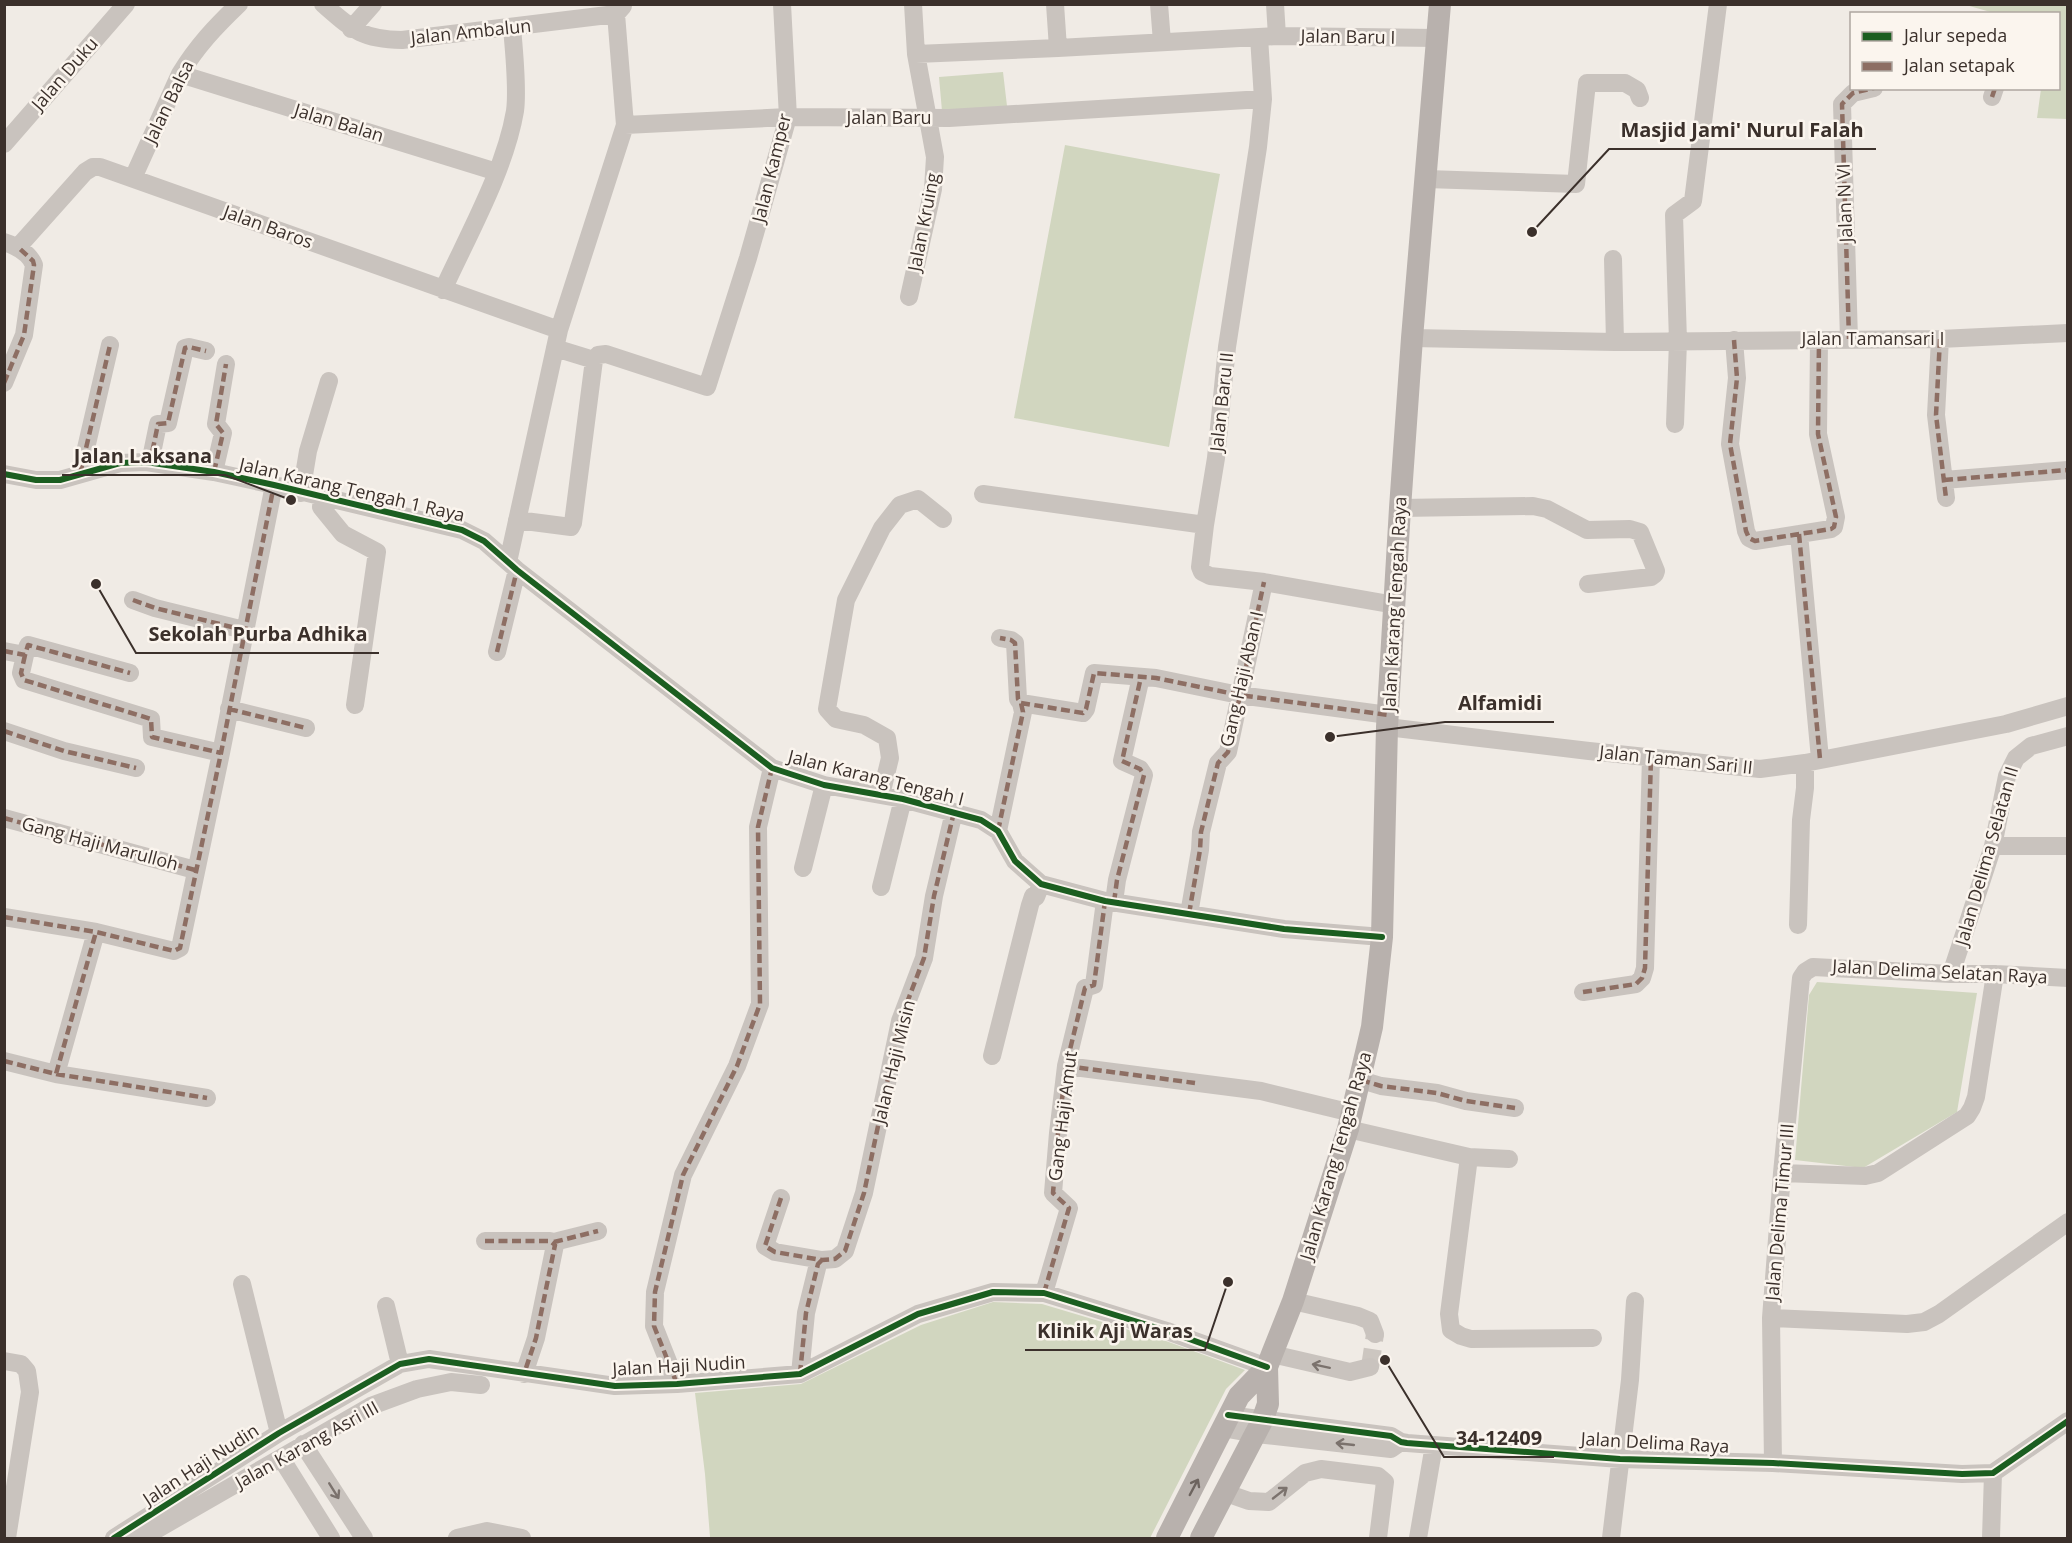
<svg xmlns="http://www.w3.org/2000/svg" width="2072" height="1543" viewBox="0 0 2072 1543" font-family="'Open Sans',sans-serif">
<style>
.green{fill:#d1d6bf}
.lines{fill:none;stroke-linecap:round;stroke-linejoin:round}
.minor-tunnel{stroke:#ccc6c0;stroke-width:18;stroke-dasharray:18 9;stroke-linecap:butt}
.minor{stroke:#c9c3be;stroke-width:18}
.major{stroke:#b8b1ad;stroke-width:22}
.quiet{stroke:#8d6e63;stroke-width:4.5;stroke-dasharray:9 4.5;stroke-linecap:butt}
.cycleway-casing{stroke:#fbf5ee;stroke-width:10}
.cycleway{stroke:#1b5e20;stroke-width:6}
.oneway{stroke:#7b726d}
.oneway2{stroke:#6d645f}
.labels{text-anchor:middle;stroke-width:5;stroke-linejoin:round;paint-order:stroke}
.street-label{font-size:18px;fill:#3b302b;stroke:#fbf5ee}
.leader{fill:none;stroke:#3b302b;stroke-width:2}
.callout-dot{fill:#3b302b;stroke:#fbf5ee;stroke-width:2}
.callout-label{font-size:20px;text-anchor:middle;font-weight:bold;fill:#3b302b;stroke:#fbf5ee;stroke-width:5;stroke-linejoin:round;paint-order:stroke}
</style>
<rect width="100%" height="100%" fill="#f0ebe5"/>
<!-- green -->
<path class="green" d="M1966 5H2067V119L2037 118 2041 89 2058 88V14L1994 13Z
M1003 72 1007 106 942 111 939 77Z
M1065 145 1220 174 1169 447 1014 418Z
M1817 982 1977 993 1957 1112 1863 1168 1795 1160 1809 995Z
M993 1302 1042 1304 1166 1341 1245 1370 1226 1389 1150 1538H723L710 1537 705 1474 695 1393 801 1384 921 1325Z"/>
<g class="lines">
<!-- minor-tunnel -->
<path class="minor-tunnel" d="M1370 1367 1375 1334"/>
<!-- minor -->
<path class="minor" d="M323 4C353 30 361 39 402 40L616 14 623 6
M1055 4 1058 48
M1159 4 1162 42
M1275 4 1277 36
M351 29 373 4
M1259 37 1263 99 1258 147 1227 347 1216 458 1205 525 1200 567 1202 572 1210 576 1264 582 1395 605
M916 54 1058 48 1277 36 1436 38
M180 74 497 172
M1992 97 1995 88
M625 125 788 117 949 118 1263 99
M4 144 126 4
M133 178 180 74C197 46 215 27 239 4
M1426 179 1576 184 1587 83H1625L1637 90 1640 98
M4 242C16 246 29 252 34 265L24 335 4 383
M18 247 85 172 93 167H100L559 330
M1613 259 1615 342
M443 290C468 235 505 170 515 111 518 89 514 50 512 28
M909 297 933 189 935 157 916 54 913 4
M1412 338 1615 342 1940 339 2068 333
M1849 339 1842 104 1853 93 1874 88
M1940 339 1936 415 1946 498
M1734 340 1737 378 1730 444 1746 531 1749 538 1755 541 1831 529 1834 527 1836 517 1818 434 1819 340
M555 348 594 360
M1675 424 1678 341 1674 215 1693 201 1718 4
M146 462 151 458 158 424 168 423 185 348 189 347 206 351
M214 472 223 433 216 424 226 364
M4 474 36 480H60L120 463 146 462 214 472 274 485 462 530 484 541 517 570 772 768 824 785 903 799 981 820 998 831 1015 861 1041 884 1105 901 1284 929 1382 937
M80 474 110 345
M1944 480 2068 470
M301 493 308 451 329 381
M983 494 1205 525
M322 498 321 507 343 534 377 552 355 705
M1400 508 1533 506 1547 509 1587 530 1630 529 1640 532 1656 571 1655 574 1651 577 1588 584
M517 520 571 527 573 523 594 360 598 355 606 354 707 387 748 258 788 117 782 4
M1799 534 1820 759
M508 562 559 330 625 125 616 14
M133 600 155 608 244 630
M4 651 25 655 28 645 130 673
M497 652 517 570
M25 655 21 673 24 680 151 719 152 737 221 753
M1021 703 1083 713 1086 709 1094 673 1156 678 1239 695 1388 715
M229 709 306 728
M1387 727 1589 751 1760 769 1805 763 2006 724 2068 706
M4 731 64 751 136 768
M881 795 890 758 887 738 864 725 836 719 827 709 846 600 882 528 900 505 918 499 943 519
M4 818 195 870
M998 831 1023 712 1021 703 1018 699 1015 643 1011 640 1000 638
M1993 846H2068
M803 868 824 785
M881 887 903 799
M1114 902 1117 880 1144 775 1140 769 1122 761 1141 677
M1189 914 1200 850 1201 832 1218 763 1228 752 1264 582
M4 917 96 932 174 951 180 948 221 753 274 485
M1798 925 1801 820 1805 788V763
M1951 974 1993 846 2007 776 2016 758 2031 746 2068 736
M1583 992 1636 984 1642 978 1645 968 1651 757
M992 1056 1030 905 1033 896 1036 897 1041 884
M4 1061 56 1074 96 932
M1066 1066 1261 1091 1352 1113
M56 1074 207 1098
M1361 1080 1381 1086 1437 1093 1466 1101 1515 1108
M1348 1129 1469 1157 1509 1159
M1469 1157 1449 1314 1451 1330 1461 1336 1471 1339 1593 1338
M1782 1173 1865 1176 1878 1173 1967 1116 1972 1108 1976 1097 1995 974
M781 1198 765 1246 775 1252 822 1260 835 1259 845 1251 864 1193 900 1021 924 958 934 896 954 812
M485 1241H550L555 1245 536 1338 524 1374
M554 1242 598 1231
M242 1284 279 1433
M1044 1293 1069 1208 1053 1193 1058 1133 1066 1066 1085 988 1094 985 1105 901
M1293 1301 1358 1316 1370 1321 1375 1334
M386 1306 400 1364
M1771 1318 1907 1324 1924 1322 1939 1314 2068 1222
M1272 1354 1350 1372 1370 1367
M4 1361 21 1364 27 1371 30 1392 7 1538
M800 1374 806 1313 818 1264 822 1260
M677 1384 654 1326 655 1292 683 1175 737 1066 760 1004 758 827 772 768
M1228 1415 1391 1436 1401 1442 1407 1443 1620 1459 1773 1463 1962 1474 1993 1473 2068 1421
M1222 1428 1256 1434 1391 1449 1401 1442
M303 1444 364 1538
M281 1458 331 1538
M1773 1463 1771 1318 1782 1173 1801 978 1805 972 1813 967 1951 974H1995L2068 978
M1226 1493 1249 1501 1269 1502 1305 1473 1321 1469 1378 1476 1385 1482 1378 1538
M114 1538 279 1433 400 1364 429 1359 615 1386 677 1384 800 1374 918 1314 993 1292 1044 1293 1167 1331 1267 1367
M142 1538 371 1406 417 1389 451 1382 481 1385
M457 1538 487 1531 522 1538
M1418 1538 1434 1445
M1611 1538 1630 1380 1635 1301
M1991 1538 1993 1473"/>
<!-- major -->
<path class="major" d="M1167 1538 1239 1396 1267 1367 1272 1354 1293 1301 1348 1129 1372 1027 1382 937 1387 727 1400 508 1412 338 1440 4
M1201 1538 1262 1421 1268 1404 1267 1367"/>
<!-- quiet -->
<path class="quiet" d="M1992 97 1995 88
M1849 339 1842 104 1853 93 1874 88
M1940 339 1936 415 1946 498
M1734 340 1737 378 1730 444 1746 531 1749 538 1755 541 1831 529 1834 527 1836 517 1818 434 1819 340
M4 383 24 335 34 265 33 261 18 247
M146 462 151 458 158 424 168 423 185 348 189 347 206 351
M214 472 223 433 216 424 226 364
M80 474 110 345
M1944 480 2068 470
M1799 534 1820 759
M133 600 155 608 244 630
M4 651 25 655 28 645 130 673
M497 652 517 570
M25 655 21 673 24 680 151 719 152 737 221 753
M1021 703 1083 713 1086 709 1094 673 1156 678 1239 695 1388 715
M229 709 306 728
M4 731 64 751 136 768
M4 818 195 870
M998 831 1023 712 1021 703 1018 699 1015 643 1011 640 1000 638
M1114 902 1117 880 1144 775 1140 769 1122 761 1141 677
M1189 914 1200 850 1201 832 1218 763 1228 752 1264 582
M4 917 96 932 174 951 180 948 221 753 274 485
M1583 992 1636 984 1642 978 1645 968 1651 757
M4 1061 56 1074 96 932
M1066 1066 1195 1083
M56 1074 207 1098
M1361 1080 1381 1086 1437 1093 1466 1101 1515 1108
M781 1198 765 1246 775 1252 822 1260 835 1259 845 1251 864 1193 900 1021 924 958 934 896 954 812
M485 1241H550L555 1245 536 1338 524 1374
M554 1242 598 1231
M1044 1293 1069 1208 1053 1193 1058 1133 1066 1066 1085 988 1094 985 1105 901
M800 1374 806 1313 818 1264 822 1260
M677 1384 654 1326 655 1292 683 1175 737 1066 760 1004 758 827 772 768"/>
<!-- cycleway casing -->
<g class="cycleway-casing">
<path id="cycleway" d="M4 474 36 480H60L120 463 146 462 214 472 274 485 462 530 484 541 517 570 772 768 824 785 903 799 981 820 998 831 1015 861 1041 884 1105 901 1284 929 1382 937
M1228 1415 1391 1436 1401 1442 1407 1443 1620 1459 1773 1463 1962 1474 1993 1473 2068 1421
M114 1538 279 1433 400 1364 429 1359 615 1386 677 1384 800 1374 918 1314 993 1292 1044 1293 1167 1331 1267 1367"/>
</g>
<!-- cycleway -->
<use href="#cycleway" class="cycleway"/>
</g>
<!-- one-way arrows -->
<defs><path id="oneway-shaft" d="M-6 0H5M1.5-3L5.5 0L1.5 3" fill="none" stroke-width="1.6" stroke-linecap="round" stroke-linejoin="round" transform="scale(1.5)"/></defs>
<g class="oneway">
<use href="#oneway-shaft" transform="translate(1321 1366) rotate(-168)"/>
<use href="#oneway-shaft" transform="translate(1345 1444) rotate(-174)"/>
<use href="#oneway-shaft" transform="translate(334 1491) rotate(58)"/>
<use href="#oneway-shaft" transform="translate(1280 1493) rotate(-38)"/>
</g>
<use class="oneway2" href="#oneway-shaft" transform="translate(1194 1487) rotate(-62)"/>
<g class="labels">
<!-- street labels -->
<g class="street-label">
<text transform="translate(471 32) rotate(-6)" y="6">Jalan Ambalun</text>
<text transform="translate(1348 37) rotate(1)" y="6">Jalan Baru I</text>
<text transform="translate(65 74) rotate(-49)" y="6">Jalan Duku</text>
<text transform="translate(169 102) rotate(-64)" y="6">Jalan Balsa</text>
<text x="889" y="124">Jalan Baru</text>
<text transform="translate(339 123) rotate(17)" y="6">Jalan Balan</text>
<text transform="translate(772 168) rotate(-76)" y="6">Jalan Kamper</text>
<text transform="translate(1845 203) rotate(-92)" y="6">Jalan N VI</text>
<text transform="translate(924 222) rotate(-79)" y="6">Jalan Kruing</text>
<text transform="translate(268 227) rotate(20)" y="6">Jalan Baros</text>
<text x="1873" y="345">Jalan Tamansari I</text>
<text transform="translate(1222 402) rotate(-84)" y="6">Jalan Baru II</text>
<text transform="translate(352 490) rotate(13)" y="6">Jalan Karang Tengah 1 Raya</text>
<text transform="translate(1395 604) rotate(-87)" y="6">Jalan Karang Tengah Raya</text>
<text transform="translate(1242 679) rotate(-77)" y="6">Gang Haji Aban I</text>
<text transform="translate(1676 760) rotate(6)" y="6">Jalan Taman Sari II</text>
<text transform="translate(876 778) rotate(14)" y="6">Jalan Karang Tengah I</text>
<text transform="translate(100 844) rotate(15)" y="6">Gang Haji Marulloh</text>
<text transform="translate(1987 856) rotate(-74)" y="6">Jalan Delima Selatan II</text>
<text transform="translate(1940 972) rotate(3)" y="6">Jalan Delima Selatan Raya</text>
<text transform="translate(894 1062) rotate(-76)" y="6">Jalan Haji Misin</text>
<text transform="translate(1063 1116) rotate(-83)" y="6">Gang Haji Amut</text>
<text transform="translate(1336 1156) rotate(-74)" y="6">Jalan Karang Tengah Raya</text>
<text transform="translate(1780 1212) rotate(-85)" y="6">Jalan Delima Timur III</text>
<text transform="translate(679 1366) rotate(-3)" y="6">Jalan Haji Nudin</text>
<text transform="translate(1655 1443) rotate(3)" y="6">Jalan Delima Raya</text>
<text transform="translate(307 1445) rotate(-29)" y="6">Jalan Karang Asri III</text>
<text transform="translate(201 1465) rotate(-33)" y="6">Jalan Haji Nudin</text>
</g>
</g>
<!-- callouts -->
<path class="leader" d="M1532 232L1609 149H1876M291 500L225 475H62M96 584L136 653H379M1330 737L1445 722H1554M1228 1282L1205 1350H1025M1385 1360L1444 1457H1554"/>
<g class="callout-dot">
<circle cx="1532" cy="232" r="6"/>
<circle cx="291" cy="500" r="6"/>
<circle cx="96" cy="584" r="6"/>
<circle cx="1330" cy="737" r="6"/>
<circle cx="1228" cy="1282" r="6"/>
<circle cx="1385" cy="1360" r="6"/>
</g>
<g class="callout-label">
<text x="1742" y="137">Masjid Jami' Nurul Falah</text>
<text x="143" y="463">Jalan Laksana</text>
<text x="258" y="641">Sekolah Purba Adhika</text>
<text x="1500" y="710">Alfamidi</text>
<text x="1115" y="1338">Klinik Aji Waras</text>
<text x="1499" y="1445">34-12409</text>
</g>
<!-- border -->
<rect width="2072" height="1543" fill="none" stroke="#3b302b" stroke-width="12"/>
<!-- legend -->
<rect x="1850" y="12" width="210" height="78" fill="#fbf5ee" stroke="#aea6a0" stroke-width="1.5"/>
<rect x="1862" y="32" width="30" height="9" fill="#1b5e20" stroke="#aea6a0" stroke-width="1.5"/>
<text x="1904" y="42" font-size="18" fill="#3b302b">Jalur sepeda</text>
<rect x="1862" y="62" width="30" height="9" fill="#8d6e63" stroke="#aea6a0" stroke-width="1.5"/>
<text x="1904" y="72" font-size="18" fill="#3b302b">Jalan setapak</text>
</svg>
